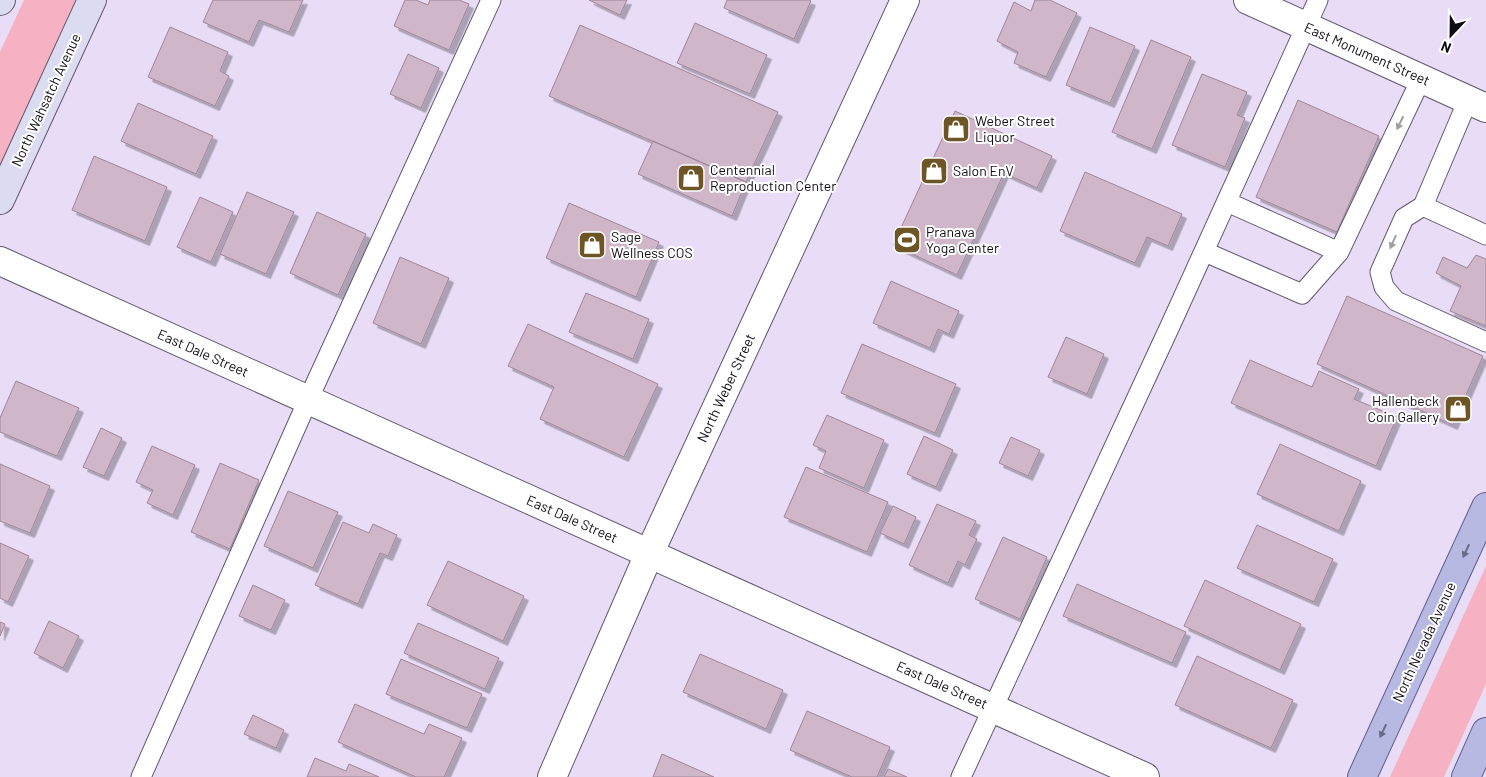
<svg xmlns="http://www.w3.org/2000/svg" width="1486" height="777" viewBox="0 0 1486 777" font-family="Barlow,sans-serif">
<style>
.green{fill:#f6b1c2}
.building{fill:#cfb6c8;stroke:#9e8698;filter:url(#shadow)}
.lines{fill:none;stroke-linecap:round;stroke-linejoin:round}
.service-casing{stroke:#63586e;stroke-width:21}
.minor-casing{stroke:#63586e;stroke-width:30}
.tertiary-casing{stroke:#63586e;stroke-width:30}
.secondary-casing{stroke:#63586e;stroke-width:30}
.primary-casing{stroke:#5d5e8f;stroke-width:30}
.service{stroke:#fff;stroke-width:19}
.minor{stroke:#fff;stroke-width:28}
.tertiary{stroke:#fff;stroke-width:28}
.secondary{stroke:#dbdcf1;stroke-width:28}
.primary{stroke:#b7b9e3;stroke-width:28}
.oneway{fill:#9f9ea1}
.oneway2{fill:#6c6b86}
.labels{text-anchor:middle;stroke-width:4;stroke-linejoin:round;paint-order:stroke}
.street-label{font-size:14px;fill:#100c14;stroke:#fff}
.poi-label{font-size:14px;fill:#100c14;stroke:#fff;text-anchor:start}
</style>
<defs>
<filter id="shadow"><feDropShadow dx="4.5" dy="4.5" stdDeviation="0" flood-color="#0004"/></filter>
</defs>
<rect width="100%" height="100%" fill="#e9dcf6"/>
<!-- green -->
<path class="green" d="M24 0H76L0 167V52Z
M1486 566V684L1444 777H1390Z"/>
<!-- building -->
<path class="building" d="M213 0H303L289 32 259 20 249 42 203 22Z
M405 0H416L428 5 430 0H459L469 4 449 50 394 26Z
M589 0H627L620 15Z
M727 0H809L811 1 794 39 724 8Z
M1035 0H1050L1077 13 1046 77 1014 63 1018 52 997 41 1014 2 1031 11Z
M695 23 767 55 750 94 677 63Z
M580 25 778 112 746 182 549 96Z
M170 27 228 52 220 71 229 76 215 106 148 77Z
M1090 27 1135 46 1110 103 1066 85Z
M1151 40 1191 57 1152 149 1112 132Z
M408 54 439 68 421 108 390 94Z
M1202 74 1247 92 1237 115 1245 118 1225 167 1172 145Z
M1298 100 1379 136 1337 232 1256 197Z
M138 103 213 136 196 174 121 141Z
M955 111 1052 156 1037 188 1004 173 957 275 893 245Z
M653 141 746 182 732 216 638 174Z
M94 156 167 187 145 241 72 210Z
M1085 172 1182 214 1168 246 1147 237 1135 263 1060 231Z
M247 192 294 212 266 274 220 254Z
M200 197 233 212 211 262 177 247Z
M569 203 659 242 636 297 546 258Z
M317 212 366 234 338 295 290 273Z
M1476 255 1486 259V326L1450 311 1461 286 1436 273 1443 257 1467 268Z
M400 257 449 278 421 344 373 323Z
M891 281 959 311 949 334 938 329 930 348 873 323Z
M586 293 649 319 633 359 569 332Z
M1347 296 1483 356 1453 425 1317 364Z
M528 324 658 384 624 457 540 419 554 387 508 366Z
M1066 337 1104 354 1087 394 1048 377Z
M862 344 956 384 935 433 841 393Z
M1250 360 1312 387 1319 371 1359 389 1354 399 1397 417 1376 466 1231 403Z
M16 381 79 408 57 456 0 432V418Z
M827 415 884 440 864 488 819 468 826 451 813 445Z
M101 428 122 438 104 476 83 467Z
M924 436 953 450 936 487 907 474Z
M1011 437 1040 450 1028 476 999 463Z
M1280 444 1361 481 1339 531 1257 494Z
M152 446 195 465 173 515 147 503 153 490 136 482Z
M220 463 259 480 230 549 191 532Z
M0 464 50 486 30 533 0 521Z
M806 467 888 502 867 552 784 517Z
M288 491 338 512 313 568 264 546Z
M937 504 976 521 969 535 977 539 965 565 958 561 948 583 909 565Z
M893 506 916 517 904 544 880 533Z
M343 522 369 533 373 524 397 535 388 556 380 553 358 604 315 585Z
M1257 525 1333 559 1314 602 1237 568Z
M1003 537 1047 557 1020 619 975 599Z
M0 543 29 556 8 602 0 598Z
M448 561 524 596 503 641 427 605Z
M1205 580 1301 624 1280 670 1184 626Z
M1077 584 1186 632 1172 663 1063 616Z
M253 585 285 600 271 630 239 616Z
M49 621 79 636 63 668 34 653Z
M0 622 5 624 0 636Z
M418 623 499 658 485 689 404 653Z
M700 654 783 690 766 729 683 692Z
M1197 656 1293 700 1271 748 1175 705Z
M401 659 482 694 467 728 386 694Z
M355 704 424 734 429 724 462 738 444 777H416L338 742Z
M807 711 890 747 877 777H852L790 750Z
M253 715 284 730 276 748 244 734Z
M662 754 714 777H653Z
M315 758 346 771 349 764 379 777H307Z
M888 769 907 777H884Z"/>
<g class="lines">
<!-- service casing -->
<g class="service-casing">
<path id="service" d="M1468 100 1423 206 1486 235
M1227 202 1339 252
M1423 206 1404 218 1380 272 1384 287 1396 301 1486 342
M1205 252 1302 294 1339 252 1421 79
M141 777 308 400 491 0
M961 777 1171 324 1318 0"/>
</g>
<!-- minor casing -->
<g class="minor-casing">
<path id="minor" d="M1248 0 1486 108
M0 261 1145 777"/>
</g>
<!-- tertiary casing -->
<g class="tertiary-casing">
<path id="tertiary" d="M552 777 649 554 905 0"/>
</g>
<!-- secondary casing -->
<g class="secondary-casing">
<path id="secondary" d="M0 1 1 0
M0 200 92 0"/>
</g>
<!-- primary casing -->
<g class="primary-casing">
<path id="primary" d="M1362 777 1486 507
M1466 777 1486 732"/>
</g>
<!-- service -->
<use href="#service" class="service"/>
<!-- minor -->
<use href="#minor" class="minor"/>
<!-- tertiary -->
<use href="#tertiary" class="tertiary"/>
<!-- secondary -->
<use href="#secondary" class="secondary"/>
<!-- primary -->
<use href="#primary" class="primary"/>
</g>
<!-- one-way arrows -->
<defs><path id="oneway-solid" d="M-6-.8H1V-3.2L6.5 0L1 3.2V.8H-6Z" transform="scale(1.25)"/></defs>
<g class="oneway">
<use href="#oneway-solid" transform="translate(1400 123) rotate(116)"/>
<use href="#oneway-solid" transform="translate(1393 242) rotate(114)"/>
</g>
<g class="oneway2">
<use href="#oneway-solid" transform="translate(1466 551) rotate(115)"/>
<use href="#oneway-solid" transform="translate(1383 731) rotate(115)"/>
</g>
<!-- icons -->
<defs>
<g id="shop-square" transform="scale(1.4375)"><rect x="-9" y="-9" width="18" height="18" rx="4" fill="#6d5525" stroke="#fff"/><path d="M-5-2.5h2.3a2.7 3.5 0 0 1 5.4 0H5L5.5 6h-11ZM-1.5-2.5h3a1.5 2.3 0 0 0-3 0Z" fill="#fff"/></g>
<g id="stadium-square" transform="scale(1.4375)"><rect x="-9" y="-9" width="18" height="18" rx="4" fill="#6d5525" stroke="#fff"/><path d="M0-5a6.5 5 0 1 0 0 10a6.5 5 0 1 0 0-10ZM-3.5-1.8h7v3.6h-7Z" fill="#fff"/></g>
</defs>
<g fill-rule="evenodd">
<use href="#shop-square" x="956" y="129"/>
<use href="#shop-square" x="934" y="171"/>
<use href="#shop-square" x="691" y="178"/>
<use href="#stadium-square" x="907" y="240"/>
<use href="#shop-square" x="592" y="245"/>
<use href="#shop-square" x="1458" y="409"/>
</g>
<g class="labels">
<!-- street labels -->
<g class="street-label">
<text transform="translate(1367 54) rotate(24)" y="5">East Monument Street</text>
<text transform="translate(46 100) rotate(-65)" y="5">North Wahsatch Avenue</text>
<text transform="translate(203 353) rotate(24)" y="5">East Dale Street</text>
<text transform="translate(726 388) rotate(-65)" y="5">North Weber Street</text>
<text transform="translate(572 519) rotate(24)" y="5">East Dale Street</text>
<text transform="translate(1424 642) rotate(-65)" y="5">North Nevada Avenue</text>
<text transform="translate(942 685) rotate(24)" y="5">East Dale Street</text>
</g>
<!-- poi labels -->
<g class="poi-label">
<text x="975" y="126">Weber Street<tspan x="975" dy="16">Liquor</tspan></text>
<text x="710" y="175">Centennial<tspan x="710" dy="16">Reproduction Center</tspan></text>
<text x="953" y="176">Salon EnV</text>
<text x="926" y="237">Pranava<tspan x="926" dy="16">Yoga Center</tspan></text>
<text x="611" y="242">Sage<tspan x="611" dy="16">Wellness COS</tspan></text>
<text x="1439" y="406" text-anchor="end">Hallenbeck<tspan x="1439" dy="16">Coin Gallery</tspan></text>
</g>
</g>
<!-- north arrow -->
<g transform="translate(1451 35) rotate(202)" stroke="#ffffff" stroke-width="4" paint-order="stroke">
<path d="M0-4L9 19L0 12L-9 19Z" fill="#100c14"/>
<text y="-8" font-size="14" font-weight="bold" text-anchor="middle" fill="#100c14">N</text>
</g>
</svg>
